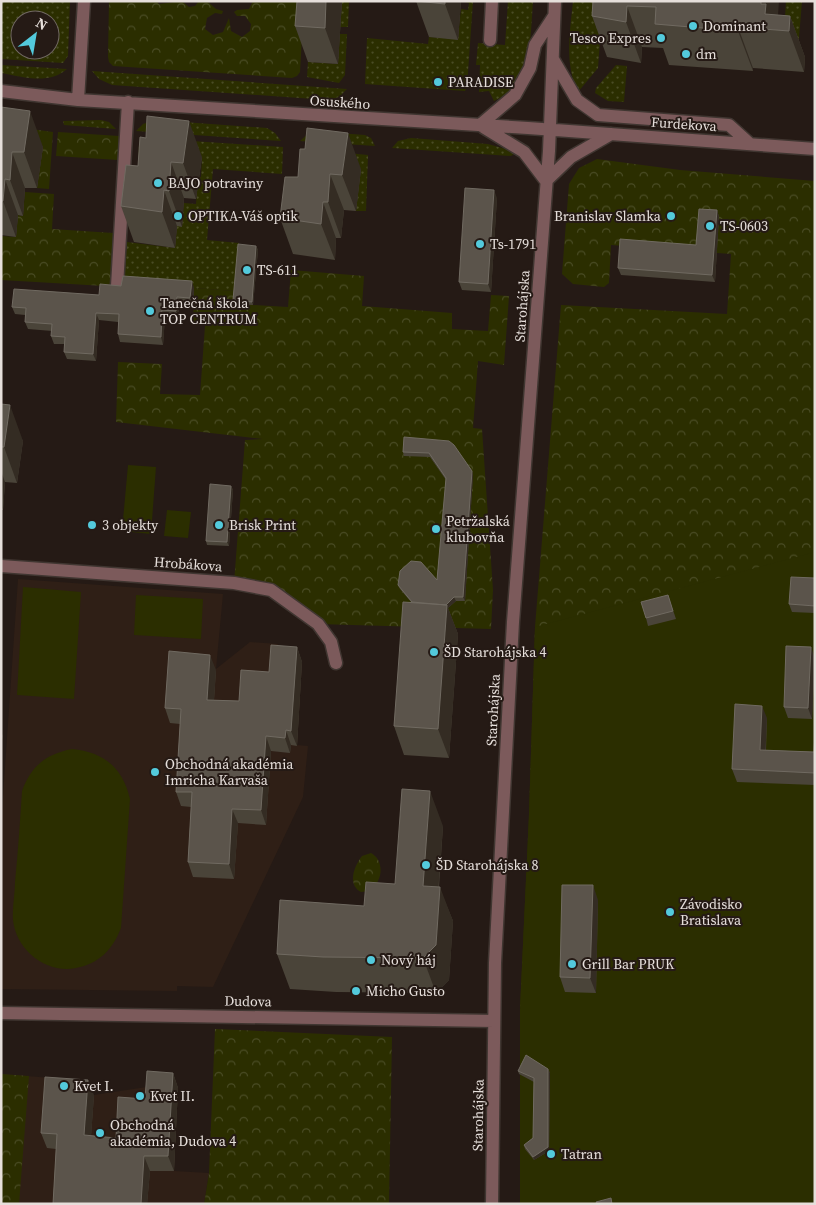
<svg xmlns="http://www.w3.org/2000/svg" width="816" height="1205" viewBox="0 0 816 1205" font-family="'Source Serif 4',serif">
<style>
.built{fill:#2f1f16}
.grass{fill:url(#grass-dots);fill-rule:evenodd}
.forest{fill:url(#forest-crowns)}
.pitch{fill:#2b2e00}
.lines{fill:none;stroke-linecap:round;stroke-linejoin:round}
.minor-casing{stroke:#403631;stroke-width:15}
.minor{stroke:#7c5a5b;stroke-width:12}
.wall{fill:#4a4439}
.shaded-wall{fill:#342c23}
.building{fill:#5b544b;stroke:#706a61}
.poi-dot{fill:#53cadc;stroke:#251a15;stroke-width:2}
.labels{text-anchor:middle;stroke-width:4;stroke-linejoin:round;paint-order:stroke}
.poi-label{font-size:14px;fill:#e6dfdb;stroke:#251a15;text-anchor:start}
.street-label{font-size:14px;fill:#e6dfdb;stroke:#251a15}
</style>
<defs>
<pattern id="grass-dots" width="8" height="8" patternUnits="userSpaceOnUse" patternTransform="scale(1.25)"><rect width="8" height="8" fill="#2b2e00"/><path d="M2 2h.1M6 6h.1" fill="none" stroke="#4a4c25" stroke-width="1.8" stroke-linecap="round"/></pattern>
<pattern id="forest-crowns" width="20" height="18" patternUnits="userSpaceOnUse" patternTransform="scale(1.25)"><rect width="20" height="18" fill="#2b2e00"/><path d="M2 6a3 3 0 1 1 6 0M12 15a3 3 0 1 1 6 0" fill="none" stroke="#4a4c25"/></pattern>
</defs>
<rect width="100%" height="100%" fill="#251a15"/>
<!-- built -->
<path class="built" d="M18 579 223 594 216 669 250 642 278 644 277 660 302 662 297 745 308 746 303 797 213 987 177 986V991L1 989V825Z
M1 1074 52 1078 51 1092 94 1095 153 1086 178 1088 174 1171 209 1173 204 1204H1Z"/>
<!-- grass -->
<path class="grass" d="M1 1H70L68 56 63 63 1 59ZM20 20H50V50H20Z
M342 1H349L348 27H340Z
M461 1H473L467 87 465 91 365 84 367 38 428 44 429 37 458 39 461 9 468 10 469 3Z
M508 1H533C530 39 533 83 494 101L489 91 479 92 480 65H476L478 43 505 45Z
M573 1H603L598 68 578 92C564 63 570 32 573 1Z
M786 1H802L798 50 783 49Z
M340 34H347L345 75 339 83 307 77 308 62 338 64Z
M1 65 67 69C49 85 23 77 1 73Z
M616 65 627 66 624 102 608 101 595 93 596 88Z
M92 71 347 89 339 97 328 100 112 85 99 79Z
M101 120 109 122 116 129 64 125 63 121Z
M155 120 267 128 275 133 281 141 136 131 143 124Z
M311 131 365 135 371 138 375 146 300 141Z
M146 138 283 147 282 174 213 169 207 240 239 243 235 291 124 283 127 242 175 248 177 226H182L184 203 196 204 198 178 201 177 202 157 137 190 139 144 140 140Z
M411 138 488 144 513 151 514 154 511 156 392 148 398 141Z
M307 149 368 155 366 211H356L361 169Z"/>
<!-- forest -->
<path class="forest" d="M109 1H157L159 4 182 1 189 7 195 6 199 1H207L216 9 223 11 222 14 215 13 207 18 205 29 213 35 223 32 229 18 231 31 242 37 250 31 251 24 245 16H237L234 12 237 10 249 9 253 1H304L300 72 297 76 292 78 113 66 109 62 108 57Z
M1 125 53 132 49 189 37 188 43 147Z
M58 132 119 136 118 160 56 156Z
M597 159 680 170 815 181V577L520 1009 529 815 535 627 561 305 727 314 731 254 611 245 609 283 604 287 573 284 562 274 569 184 579 168Z
M25 192 54 194 52 229 113 233 110 284 105 286 1 280V236L16 237 18 215 23 216Z
M291 270 364 276 362 306 452 313V329L488 331 491 295 509 296 504 365 478 361 473 428 482 429 493 590 491 629 318 624 271 590 234 583 245 440 263 439 116 422 118 362 162 364 160 394 200 395 205 326 193 325 194 288 235 291V304L288 307Z
M371 853C388 862 381 892 361 892 347 885 354 866 362 856Z
M215 1029 392 1037 389 1204H204L209 1173Z
M1 1074 29 1076 19 1204H1Z"/>
<!-- pitch -->
<path class="pitch" d="M128 465 156 467 151 534 122 531Z
M167 510 191 512 188 538 164 536Z
M815 552V1204H520V1009L529 815 535 627Z
M23 587 81 592 74 699 17 695Z
M136 595 203 599 201 639 134 635Z
M72 749C104 752 123 768 130 799L121 928C113 949 99 964 76 968 46 974 16 950 13 920 12 908 15 894 15 882 18 852 20 821 22 791 31 766 46 754 72 749Z"/>
<g class="lines">
<!-- minor casing -->
<g class="minor-casing">
<path id="minor" d="M490 40 492 1
M553 59 577 100 598 115 729 125 750 144
M1 91 78 100 528 128 815 149
M78 100 84 1
M480 125 515 95 530 68 535 45 554 16
M483 127 524 152 546 181
M546 181 571 157 611 134
M117 286 128 102
M1 566 234 583 271 590 318 624 331 642 336 663
M1 1013 494 1021
M492 1204 495 963 513 622 549 151 555 1"/>
</g>
<!-- minor -->
<use href="#minor" class="minor"/>
</g>
<!-- wall -->
<path class="wall" d="M342 1 338 64 308 62 295 26Z
M416 1H461L458 40 429 37Z
M593 1 790 16 805 57 804 72 753 68V71L669 65 663 48 642 47 641 63 607 57 592 16Z
M1 107 43 147 37 188H25L23 216 18 215 16 237 1 235Z
M146 138 202 157 196 199 184 198 182 227 177 226 175 248 134 242 121 206 138 166Z
M361 169 356 211 344 210 341 238H336L335 260 293 254 280 218 298 177Z
M497 198 491 292 462 290 459 282Z
M717 210 719 217 715 282 621 275 618 268 696 245Z
M256 246 258 250 253 305 234 304 233 300Z
M121 286 194 288 193 306 179 305 178 319 165 317 163 345 120 342 118 334V322L99 320 96 361 67 359 64 352V344H54L51 336 52 331 28 329 25 322V315L15 314 12 307 99 295Z
M1 404 23 441 17 483 5 482 3 510H1Z
M404 437 473 475 465 601H456L448 608 458 634 449 758 404 755 394 726 411 602 400 589 398 585 437 580 446 480 430 457 404 456 403 452Z
M231 486 233 490 229 546 207 545 206 541Z
M815 578V613L792 612 789 604Z
M668 595 676 619 648 626 646 618Z
M297 647 302 662 297 746 291 745 290 753 271 751 266 825 238 823 234 879 193 877 188 862 191 807 181 806 176 792 180 724 170 723 165 708 216 670 214 700 239 701 269 672Z
M815 658 812 719 788 718 784 707Z
M767 718 766 750 814 752 815 733V785L737 782 732 769Z
M443 826 439 887 453 921 449 980 436 993 336 992 290 989 277 954 364 906 395 884Z
M598 900 596 993 565 992 560 977Z
M548 1069 550 1073 549 1151 534 1160 525 1149 524 1145 533 1138 534 1082 519 1074 518 1071Z
M173 1073 178 1088 174 1171H150L147 1204H53L56 1149 47 1148 41 1133 94 1095 91 1136 116 1138 145 1099Z"/>
<!-- shaded-wall -->
<path class="shaded-wall" d="M326 1H342L338 64 325 28Z
M445 1H461L458 40 445 4Z
M761 1H779L777 30H771L761 4Z
M627 6 642 47 641 63 626 22Z
M790 16 805 57 804 72 789 31Z
M738 27 753 68V71L738 31Z
M30 111 43 147 37 188 24 152Z
M189 121 202 157 196 199 183 163Z
M348 133 361 169 356 211 342 175Z
M12 152 25 188 23 216 10 180Z
M171 162 184 198 182 227 169 191Z
M330 174 344 210 341 238 328 202Z
M5 179 18 215 16 237 3 201Z
M164 190 177 226 175 248 162 212Z
M494 190 497 198 491 292 488 284Z
M323 202 336 238 335 260 321 224Z
M717 210 719 217 715 282 712 275Z
M256 246 258 250 253 305 252 302Z
M192 281 194 288 193 306 190 298Z
M177 297 179 305 178 319 176 311Z
M162 310 165 317 163 345 161 337Z
M96 313 99 320 96 361 93 354Z
M10 405 23 441 17 483 4 447Z
M1 471 5 482 3 510 1 505Z
M472 471 473 475 465 601 463 597Z
M231 486 233 490 229 546 227 542Z
M454 597 456 601 448 608 458 634 449 758 438 729 446 605Z
M297 647 302 662 297 746 291 731Z
M811 647 815 658 812 719 808 708Z
M210 655 216 670 213 715 207 700Z
M762 706 767 718 765 762 760 750Z
M286 730 291 745 290 753 285 738Z
M1 732 3 736 1 746Z
M266 736 271 751 266 825 261 810Z
M430 791 443 826 436 920 423 886Z
M232 809 238 823 234 879 229 864Z
M593 885 598 900 596 993 590 978Z
M440 887 453 921 449 980 436 993 423 958Z
M548 1069 550 1073 549 1151 534 1160 533 1157Z
M173 1073 178 1088 174 1171 168 1156Z
M88 1080 94 1095 90 1150 84 1135Z
M144 1156 150 1171 147 1204H141Z"/>
<!-- building -->
<path class="building" d="M297 1H326L325 28 295 26Z
M416 1H445V4Z
M593 1H761V4H766L765 14 790 16 789 31 738 27V31L655 24 656 7 627 6 626 22 592 16Z
M1 107 30 111 24 152H12L10 180 5 179 3 201H1Z
M147 116 189 121 183 163 171 162 169 191 164 190 162 212 121 206 126 165 138 166 140 137 146 138Z
M307 128 348 133 342 175 330 174 328 202H323L321 224 280 218 285 177H298L300 149H305Z
M465 188 494 190 488 284 459 282Z
M699 209 717 210 712 275 618 268 620 239 696 245Z
M238 244 256 246 252 302 233 300Z
M123 276 192 281 190 298 177 297 176 311 162 310 161 337 118 334 119 314 96 313 93 354 64 352 65 337 51 336 52 324 25 322 26 308 12 307 14 289 99 295 100 284 121 286Z
M1 404 10 405 4 447H1Z
M404 437 449 441 454 445 472 471 463 597H454L446 605 412 602 398 585 400 571 411 561 421 562 437 580 446 478 429 453 403 452Z
M210 484 231 486 227 542 206 541Z
M791 577 815 578V606L789 604Z
M668 595 673 611 646 618 641 602Z
M403 602 447 605 438 729 394 726Z
M271 645 297 647 291 731 286 730 285 738 266 736 261 810 232 809 229 864 188 862 192 792H176L181 709 165 708 169 651 210 655 207 700 239 701 241 670 269 672Z
M786 646 811 647 808 708 784 707Z
M735 704 762 706 760 750 814 752 815 733V773L732 769Z
M402 789 430 791 423 886 440 887 436 945 423 958 323 957 277 954 280 900 364 906 366 882 395 884Z
M562 885H593L590 978 560 977Z
M526 1055 548 1069V1147L533 1157 524 1145 533 1138 534 1078 518 1071Z
M147 1071 173 1073 168 1156H144L141 1204H53L57 1134 41 1133 45 1077 88 1080 84 1135 116 1138 118 1097 145 1099Z
M611 1198 612 1204H597L596 1202Z"/>
<!-- markers -->
<g class="poi-dot">
<circle cx="693" cy="26" r="5"/>
<circle cx="661" cy="38" r="5"/>
<circle cx="686" cy="54" r="5"/>
<circle cx="438" cy="82" r="5"/>
<circle cx="158" cy="183" r="5"/>
<circle cx="178" cy="216" r="5"/>
<circle cx="671" cy="216" r="5"/>
<circle cx="710" cy="226" r="5"/>
<circle cx="480" cy="244" r="5"/>
<circle cx="247" cy="270" r="5"/>
<circle cx="150" cy="311" r="5"/>
<circle cx="92" cy="525" r="5"/>
<circle cx="219" cy="525" r="5"/>
<circle cx="436" cy="529" r="5"/>
<circle cx="434" cy="652" r="5"/>
<circle cx="155" cy="772" r="5"/>
<circle cx="426" cy="865" r="5"/>
<circle cx="670" cy="912" r="5"/>
<circle cx="371" cy="960" r="5"/>
<circle cx="572" cy="964" r="5"/>
<circle cx="356" cy="991" r="5"/>
<circle cx="64" cy="1086" r="5"/>
<circle cx="140" cy="1096" r="5"/>
<circle cx="100" cy="1133" r="5"/>
<circle cx="551" cy="1154" r="5"/>
</g>
<g class="labels">
<!-- poi labels -->
<g class="poi-label">
<text x="703" y="31">Dominant</text>
<text x="651" y="43" text-anchor="end">Tesco Expres</text>
<text x="696" y="59">dm</text>
<text x="448" y="87">PARADISE</text>
<text x="168" y="188">BAJO potraviny</text>
<text x="188" y="221">OPTIKA-Váš optik</text>
<text x="661" y="221" text-anchor="end">Branislav Slamka</text>
<text x="720" y="231">TS-0603</text>
<text x="490" y="249">Ts-1791</text>
<text x="257" y="275">TS-611</text>
<text x="160" y="308">Tanečná škola<tspan x="160" dy="16">TOP CENTRUM</tspan></text>
<text x="446" y="526">Petržalská<tspan x="446" dy="16">klubovňa</tspan></text>
<text x="102" y="530">3 objekty</text>
<text x="229" y="530">Brisk Print</text>
<text x="444" y="657">ŠD Starohájska 4</text>
<text x="165" y="769">Obchodná akadémia<tspan x="165" dy="16">Imricha Karvaša</tspan></text>
<text x="436" y="870">ŠD Starohájska 8</text>
<text x="680" y="909">Závodisko<tspan x="680" dy="16">Bratislava</tspan></text>
<text x="381" y="965">Nový háj</text>
<text x="582" y="969">Grill Bar PRUK</text>
<text x="366" y="996">Micho Gusto</text>
<text x="74" y="1091">Kvet I.</text>
<text x="150" y="1101">Kvet II.</text>
<text x="110" y="1130">Obchodná<tspan x="110" dy="16">akadémia, Dudova 4</tspan></text>
<text x="561" y="1159">Tatran</text>
</g>
<!-- street labels -->
<g class="street-label">
<text transform="translate(340 102) rotate(4)" y="5">Osuského</text>
<text transform="translate(684 124) rotate(4)" y="5">Furdekova</text>
<text transform="translate(522 306) rotate(-86)" y="5">Starohájska</text>
<text transform="translate(188 564) rotate(4)" y="5">Hrobákova</text>
<text transform="translate(493 710) rotate(-87)" y="5">Starohájska</text>
<text transform="translate(248 1001) rotate(1)" y="5">Dudova</text>
<text transform="translate(478 1115) rotate(-89)" y="5">Starohájska</text>
</g>
</g>
<!-- border -->
<rect width="816" height="1205" fill="none" stroke="#e6dfdb" stroke-width="5"/>
<!-- north arrow -->
<g transform="translate(35 35) rotate(31)"><circle r="24" fill="#251a15" stroke="#726964"/>
<path d="M0-4L9 19L0 12L-9 19Z" fill="#53cadc"/>
<text y="-8" font-size="14" font-weight="bold" text-anchor="middle" fill="#e6dfdb">N</text>
</g>
</svg>
